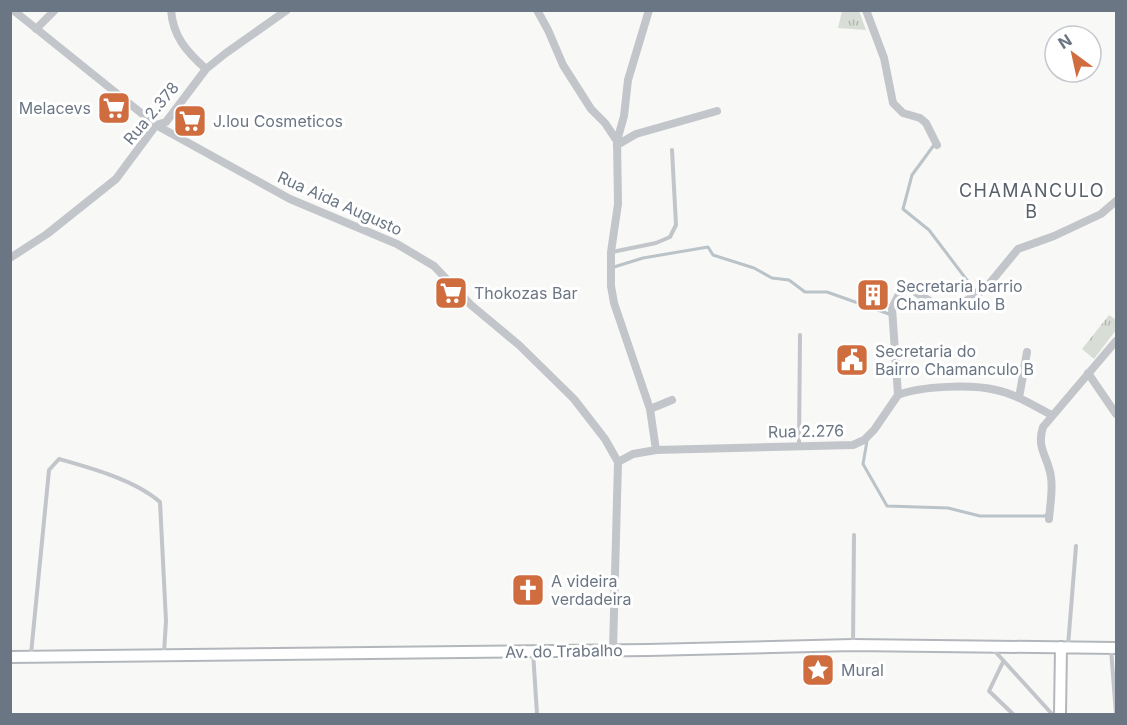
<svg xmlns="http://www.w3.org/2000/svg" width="1127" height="725" viewBox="0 0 1127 725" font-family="Inter,sans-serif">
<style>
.park{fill:url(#park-tufts)}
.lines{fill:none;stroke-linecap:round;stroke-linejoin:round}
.stream{stroke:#bac3c8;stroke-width:3}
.secondary-casing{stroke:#b3b7bc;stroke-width:14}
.lane{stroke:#c2c5c9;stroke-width:4}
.street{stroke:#c2c5c9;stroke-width:8}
.secondary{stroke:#fff;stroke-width:10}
.labels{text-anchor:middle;stroke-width:6;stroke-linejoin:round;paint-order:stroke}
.poi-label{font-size:16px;fill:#6b7684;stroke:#fff;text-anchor:start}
.street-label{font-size:16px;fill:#6b7684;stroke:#fff}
.neighbourhood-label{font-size:18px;letter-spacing:1.5px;fill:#58606a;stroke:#fff}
</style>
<defs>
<pattern id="park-tufts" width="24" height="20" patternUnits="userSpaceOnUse" patternTransform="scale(1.5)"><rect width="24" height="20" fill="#d8ddd6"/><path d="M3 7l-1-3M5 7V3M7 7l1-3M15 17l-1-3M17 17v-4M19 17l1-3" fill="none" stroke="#b3b8b3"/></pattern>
</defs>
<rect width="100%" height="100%" fill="#f8f8f6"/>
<!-- park -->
<path class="park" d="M842 11H859L866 30 838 28Z
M1109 315 1116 320V330L1094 359 1082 349Z"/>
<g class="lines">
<!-- stream -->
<path class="stream" d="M934 145 912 175 903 209 929 230 976 292
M614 267 643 258 708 247 713 255 754 268 772 278 789 280 805 292H827L889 314
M867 441 863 464 887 506 948 508 980 516H1046V515"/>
<!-- secondary casing -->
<g class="secondary-casing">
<path id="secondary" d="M10 657 648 650 853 645 1116 648
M1060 714 1061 647"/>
</g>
<!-- lane -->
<path class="lane" d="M612 252 656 243 670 237 676 225 672 150
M799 446 800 335
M853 645 854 535
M1068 646 1076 546
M992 648 1052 714
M1111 649 1116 714
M533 652 537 714
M31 654 49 470 59 459C91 468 135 480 160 502L166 621 164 653
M1003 662 989 691 1013 714"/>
<!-- street -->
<path class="street" d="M13 10 156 125 290 199 397 244 434 266 471 305 519 345 574 399 605 439 618 462
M171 10C173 37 187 52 206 69
M537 10 548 30 563 65 591 109 605 123 617 141
M649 10 628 80 624 116 617 141 618 204 611 252V286L614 303 650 409 656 450
M866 10 884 58 893 103 903 113 920 118 926 123 937 145
M36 29 55 10
M617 145 636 134 717 111
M10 258 47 234 116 179 156 125 166 122 206 69 226 53 287 10
M1088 373 1116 414
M898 395C921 386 972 384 996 390 1016 394 1034 406 1052 415
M1019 398 1027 352
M650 409 672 400
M1049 519C1050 506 1053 490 1051 477 1048 456 1036 449 1043 427L1116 341
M613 650 618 462 633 454 656 450 853 445 864 440 874 430 898 395 892 308 901 290 909 288 936 305 945 309 958 306 985 289 1018 249 1054 236 1101 214 1116 201"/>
<!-- secondary -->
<use href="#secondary" class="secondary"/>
</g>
<!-- icons -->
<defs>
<g id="supermarket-square" transform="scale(1.725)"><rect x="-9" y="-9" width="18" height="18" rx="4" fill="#cf6d3f" stroke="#fff"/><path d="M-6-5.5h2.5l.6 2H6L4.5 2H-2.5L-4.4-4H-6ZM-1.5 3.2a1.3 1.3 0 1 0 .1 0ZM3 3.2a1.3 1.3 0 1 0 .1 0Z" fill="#fff"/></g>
<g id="building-square" transform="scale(1.725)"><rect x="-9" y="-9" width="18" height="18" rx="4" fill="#cf6d3f" stroke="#fff"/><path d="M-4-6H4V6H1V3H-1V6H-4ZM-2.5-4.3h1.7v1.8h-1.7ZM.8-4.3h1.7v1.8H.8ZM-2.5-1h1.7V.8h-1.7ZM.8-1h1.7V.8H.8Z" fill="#fff"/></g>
<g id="civic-square" transform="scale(1.725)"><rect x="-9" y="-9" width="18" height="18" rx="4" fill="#cf6d3f" stroke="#fff"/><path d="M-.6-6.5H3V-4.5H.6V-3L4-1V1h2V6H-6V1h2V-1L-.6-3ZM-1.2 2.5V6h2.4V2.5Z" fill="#fff"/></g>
<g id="church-square" transform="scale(1.725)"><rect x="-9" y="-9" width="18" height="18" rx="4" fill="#cf6d3f" stroke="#fff"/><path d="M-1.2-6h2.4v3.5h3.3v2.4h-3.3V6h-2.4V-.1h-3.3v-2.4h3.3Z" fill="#fff"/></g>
<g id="sight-square" transform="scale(1.725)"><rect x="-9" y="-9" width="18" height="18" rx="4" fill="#cf6d3f" stroke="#fff"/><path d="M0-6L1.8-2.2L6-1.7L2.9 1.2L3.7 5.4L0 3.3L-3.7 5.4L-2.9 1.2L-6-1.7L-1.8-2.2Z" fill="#fff"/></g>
</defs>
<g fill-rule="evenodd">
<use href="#supermarket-square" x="114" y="108"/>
<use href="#supermarket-square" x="190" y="121"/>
<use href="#supermarket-square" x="451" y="293"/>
<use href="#building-square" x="873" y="295"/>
<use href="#civic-square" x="852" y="360"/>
<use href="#church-square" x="528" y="590"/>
<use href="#sight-square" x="818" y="670"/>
</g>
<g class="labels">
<!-- poi labels -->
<g class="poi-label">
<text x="91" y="114" text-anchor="end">Melacevs</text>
<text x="213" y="127">J.lou Cosmeticos</text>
<text x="896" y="292">Secretaria barrio<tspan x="896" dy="18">Chamankulo B</tspan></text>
<text x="474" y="299">Thokozas Bar</text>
<text x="875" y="357">Secretaria do<tspan x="875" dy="18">Bairro Chamanculo B</tspan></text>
<text x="551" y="587">A videira<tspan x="551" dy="18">verdadeira</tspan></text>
<text x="841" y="676">Mural</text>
</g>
<!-- street labels -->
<g class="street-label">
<text transform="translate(151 113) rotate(-50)" y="6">Rua 2.378</text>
<text transform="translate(340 203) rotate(24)" y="6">Rua Aida Augusto</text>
<text transform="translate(806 431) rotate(-1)" y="6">Rua 2.276</text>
<text transform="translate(564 651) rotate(-1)" y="6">Av. do Trabalho</text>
</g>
<!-- neighbourhood labels -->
<g class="neighbourhood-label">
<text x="1032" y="197">CHAMANCULO<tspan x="1032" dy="21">B</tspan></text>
</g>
</g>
<!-- border -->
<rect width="1127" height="725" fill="none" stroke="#6b7684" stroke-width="24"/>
<!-- north arrow -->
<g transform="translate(1073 54) rotate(327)"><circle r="28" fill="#ffffff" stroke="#c4c8ce" stroke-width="1.5"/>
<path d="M0-4.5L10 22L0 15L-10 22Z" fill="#cf6d3f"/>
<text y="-9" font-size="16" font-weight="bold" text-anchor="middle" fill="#6b7684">N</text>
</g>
</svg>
